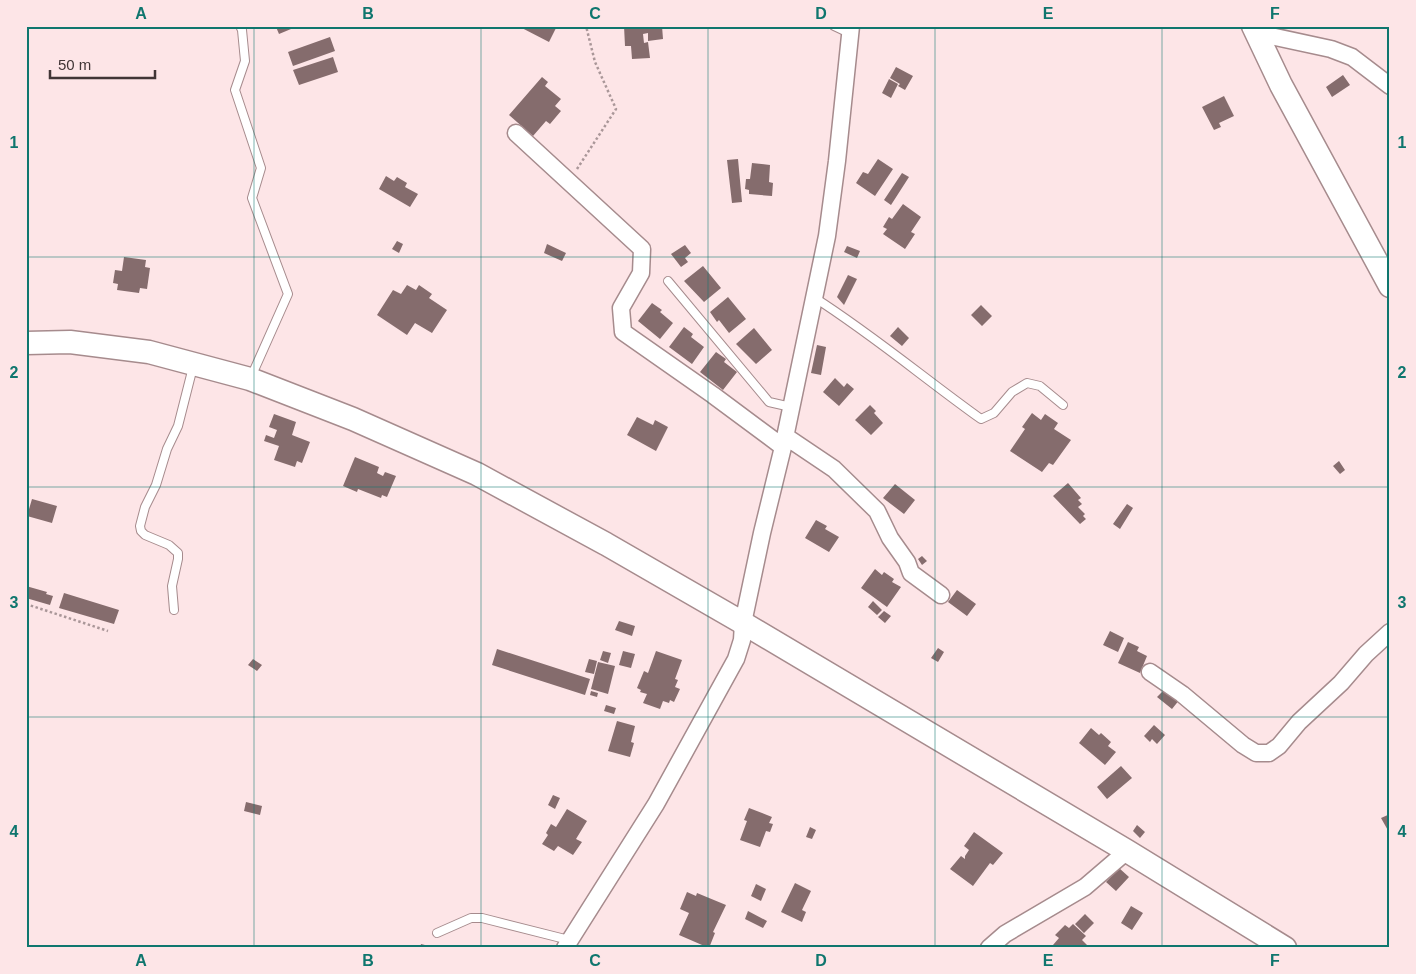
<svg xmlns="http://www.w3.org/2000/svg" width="1416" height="974" viewBox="0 0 1416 974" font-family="Helvetica,sans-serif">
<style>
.building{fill:#856c6d}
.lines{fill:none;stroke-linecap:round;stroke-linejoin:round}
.lane-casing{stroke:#a68b8d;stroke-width:10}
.street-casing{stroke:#a68b8d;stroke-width:19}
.secondary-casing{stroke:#a68b8d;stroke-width:25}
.path{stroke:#aa9799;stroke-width:2.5;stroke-dasharray:2.5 2.5;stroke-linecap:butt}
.lane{stroke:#fff;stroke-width:8}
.street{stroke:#fff;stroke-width:16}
.secondary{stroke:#fff;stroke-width:22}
.grid{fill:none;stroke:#0f766e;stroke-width:1;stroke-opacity:0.55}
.neatline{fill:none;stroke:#0f766e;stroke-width:2}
.grid-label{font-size:16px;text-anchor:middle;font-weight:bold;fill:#0f766e}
</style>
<rect width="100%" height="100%" fill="#fde5e7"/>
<!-- building -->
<path class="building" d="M279 26H290L291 29 279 34 276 27Z
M518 26H557L549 42Z
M624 26H662L663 39 648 41V33L643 34 644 43 648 42 650 58 632 59 631 46H625Z
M330 37 335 51 293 66 288 52Z
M333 57 338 72 299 85 293 70Z
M896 67 913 76 905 90 898 86 900 84 890 78Z
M1343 75 1350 85 1332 97 1326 87Z
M542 77 548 82 545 86 561 99 555 106 561 111 550 124 546 121 533 136 509 115Z
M889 79 898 84 891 98 882 93Z
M1224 96 1234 116 1219 123 1221 127 1214 130 1202 107Z
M738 159 742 202 732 203 727 160Z
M878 159 893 169 875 196 856 183 863 172 868 174Z
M752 163 770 165 769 182 773 183 772 196 749 194V190L745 189 746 179H750Z
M902 173 909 177 891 205 884 200Z
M386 176 394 181 397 177 407 183 405 187 418 194 410 207 379 189Z
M903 204 921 217 911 232 915 234 905 249 883 234 887 229 883 227 889 217 892 219Z
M397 241 403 244 399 253 392 249Z
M547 244 566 253 562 261 544 253Z
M685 245 691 253 685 258 688 262 681 267 671 254Z
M847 246 860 251 857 258 844 252Z
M124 257 146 260 145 267 150 268 147 289 140 288 139 293 117 290 118 284 113 283 115 270 122 271Z
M703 266 721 288 704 302 684 281Z
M848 275 857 279 844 305 837 297Z
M407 285 416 290 419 285 432 294 429 298 447 310 432 333 415 323 407 335 377 315 393 290 401 294Z
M728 297 746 319 729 333 719 320 717 322 710 312Z
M652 303 662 310 660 312 673 323 660 339 638 321Z
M981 305 992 316 982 326 971 315Z
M684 327 693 334 691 337 704 347 692 364 669 347Z
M898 327 909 338 902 346 890 336Z
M754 328 772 350 756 364 736 344Z
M817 345 826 347 821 375 811 373Z
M716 352 726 359 724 362 737 372 723 390 700 372Z
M835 378 844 387 847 383 854 389 839 406 823 392Z
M870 405 876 411 874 413 883 423 871 435 855 420Z
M1032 413 1041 420 1045 414 1058 423 1054 429 1071 440 1053 465 1049 463 1042 472 1010 451 1025 429 1022 427Z
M274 414 296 422 292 435 310 442 302 463 297 461 295 467 274 460 279 446 264 441 266 435 274 438 277 430 269 427Z
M637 417 653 425 655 420 668 427 656 451 627 435Z
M355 457 379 467 377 473 383 476 385 472 396 476 387 497 382 495 381 498 358 489 357 492 343 486Z
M1339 461 1345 470 1340 474 1333 466Z
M1068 483 1081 498 1078 500 1082 504 1078 507 1085 514 1083 516 1086 519 1080 524 1053 496Z
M895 484 915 500 904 514 883 498Z
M32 499 57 506 52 523 27 516Z
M1127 504 1133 508 1120 529 1113 524Z
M816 520 827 526 825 529 839 537 829 552 805 538Z
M922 556 927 561 922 565 918 559Z
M875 569 882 575 884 572 894 579 892 582 901 587 887 607 861 588Z
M26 586 47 592 46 594 53 596 50 605 26 598Z
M957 590 976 604 967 616 948 602Z
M64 593 119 610 114 624 59 608Z
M873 601 882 610 877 615 868 607Z
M884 611 891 616 885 623 878 617Z
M619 621 635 626 632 636 615 630Z
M1110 631 1124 638 1118 652 1103 645Z
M1128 642 1139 647 1137 651 1147 656 1140 673 1118 663Z
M938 648 944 652 938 662 931 658Z
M497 649 590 679 585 695 492 665Z
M603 651 611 653 608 663 600 660Z
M623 651 635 654 631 668 619 665Z
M656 651 682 660 675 679 678 680 675 687 680 689 674 702 670 700 669 703 663 701 660 709 643 703 647 694 640 692 641 690 637 688 644 671 648 673Z
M253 659 262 665 257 671 248 665Z
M589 659 597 661 594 674 585 672Z
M598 662 615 666 608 694 591 689Z
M1165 689 1180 699 1172 709 1157 697Z
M591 691 598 693 597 697 590 695Z
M606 705 616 708 614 714 604 711Z
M617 721 635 726 631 742 634 743 630 757 608 751Z
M1154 725 1165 735 1157 744 1152 739 1150 742 1144 736Z
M1091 728 1099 735 1101 733 1111 742 1108 746 1116 752 1105 765 1079 743Z
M1121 766 1132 778 1107 799 1097 787Z
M553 795 560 798 555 809 548 805Z
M246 802 262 806 260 815 244 811Z
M749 808 772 817 769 823 773 824 770 832 766 831 760 847 740 840 747 821 744 820Z
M567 809 587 821 576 839 582 842 573 855 558 846 554 851 542 844 548 835 546 833 551 824 556 827Z
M1390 814V834L1381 818Z
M1137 825 1145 832 1140 838 1133 831Z
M810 827 816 830 812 839 806 837Z
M974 832 1003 853 993 865 990 863 973 886 950 869 961 856 965 859V856L969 850 964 846Z
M1119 868 1129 877 1116 891 1106 882Z
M795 883 811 891 802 910 806 912 802 922 781 912Z
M756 884 766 889 761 901 751 896Z
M687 892 696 896 697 893 726 905 713 932 715 933 709 948 679 935 689 913 680 909Z
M1131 906 1143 913 1132 930 1121 923Z
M748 911 767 921 763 928 745 919Z
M1085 914 1094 923 1084 933 1075 924Z
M1073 924 1086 936 1082 940 1090 948H1055L1053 945 1059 938 1055 935 1065 925 1069 928Z
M421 944 433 947V948H420Z"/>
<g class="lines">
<!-- lane casing -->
<g class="lane-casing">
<path id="lane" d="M240 26 242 30 245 61 235 90 261 168 252 198 288 294 251 377
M834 26 851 34
M668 281 769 402 791 407
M815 298C873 335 925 379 981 419L994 413 1012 392 1027 383 1040 386 1063 405
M174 610 172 586 178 559V553L169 545 145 535 141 531 140 526 145 507 156 485 167 449 178 426 193 367
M437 933 471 918H482L569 940"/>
</g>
<!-- street casing -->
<g class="street-casing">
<path id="street" d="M1257 33 1331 49 1352 57 1390 86
M516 133 642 249 641 273 621 308 623 332 713 395 783 447
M785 436 834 469 877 511 890 538 907 562 911 573 941 595
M1150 672 1182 694 1243 745 1256 753H1269L1279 746 1299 722 1341 683 1366 654 1390 632
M565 948 656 804 736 659 742 640 743 623 762 533 783 447 827 236 837 161 851 26
M989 948 1005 934 1085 887 1127 851"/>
</g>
<!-- secondary casing -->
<g class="secondary-casing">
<path id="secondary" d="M1253 26 1281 85 1390 286
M26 343 70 342 149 352 250 379 353 419 477 474 606 544 743 623 1127 851 1285 948"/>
</g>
<!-- path -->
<path class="path" d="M577 169 616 109 595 62 586 26
M26 604 108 631"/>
<!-- lane -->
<use href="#lane" class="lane"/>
<!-- street -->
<use href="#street" class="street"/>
<!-- secondary -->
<use href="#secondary" class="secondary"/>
</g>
<!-- grid -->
<path class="grid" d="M254 26V948M481 26V948M708 26V948M935 26V948M1162 26V948M26 257H1390M26 487H1390M26 717H1390"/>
<!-- border -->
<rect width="1416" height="974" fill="none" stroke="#fde5e7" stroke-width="55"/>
<!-- scale -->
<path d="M50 70v8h105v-8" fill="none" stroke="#413536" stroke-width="2.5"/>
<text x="58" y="70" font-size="15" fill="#413536" stroke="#fde5e7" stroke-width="4" paint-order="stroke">50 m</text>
<rect x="28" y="28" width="1360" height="918" class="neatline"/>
<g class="grid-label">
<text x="141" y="19">A</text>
<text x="368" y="19">B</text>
<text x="595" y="19">C</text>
<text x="821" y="19">D</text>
<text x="1048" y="19">E</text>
<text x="1275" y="19">F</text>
<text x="14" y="148">1</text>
<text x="1402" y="148">1</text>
<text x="14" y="378">2</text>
<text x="1402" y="378">2</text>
<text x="14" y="608">3</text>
<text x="1402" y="608">3</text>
<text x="14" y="837">4</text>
<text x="1402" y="837">4</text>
<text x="141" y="966">A</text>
<text x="368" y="966">B</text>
<text x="595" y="966">C</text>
<text x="821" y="966">D</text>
<text x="1048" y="966">E</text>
<text x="1275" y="966">F</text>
</g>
</svg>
